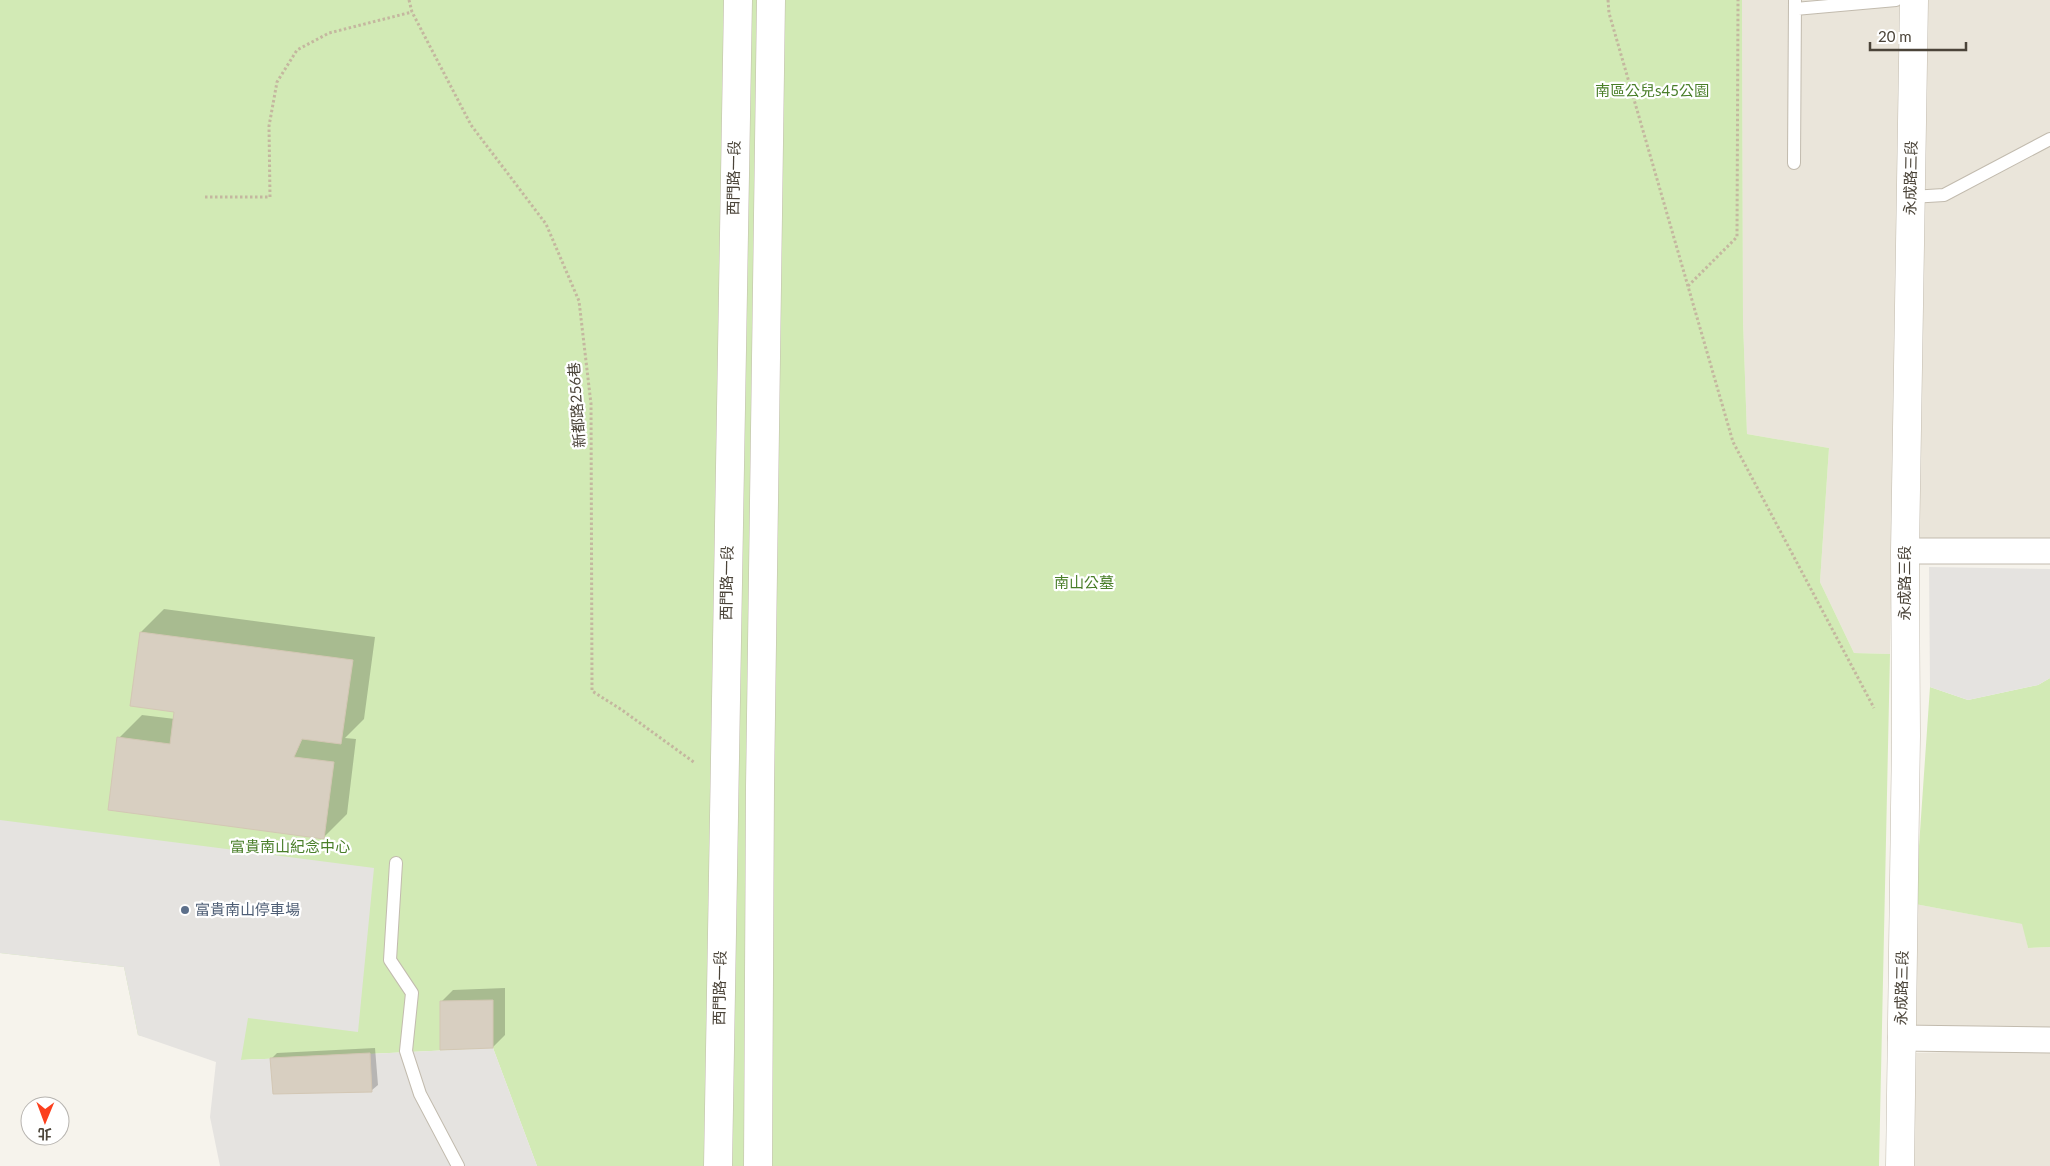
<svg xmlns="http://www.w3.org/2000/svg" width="2050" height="1166" viewBox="0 0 2050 1166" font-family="Lato,'Noto Sans TC',sans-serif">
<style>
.residential{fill:#eae5da}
.green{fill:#d2eab5}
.parking{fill:#e5e3e0}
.shadow{fill:#0003}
.building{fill:#d8cfc1;stroke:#d3c7b4}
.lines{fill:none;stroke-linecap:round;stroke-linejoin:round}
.service-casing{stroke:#c2bbae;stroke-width:14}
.minor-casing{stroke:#c2bbae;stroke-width:27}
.tertiary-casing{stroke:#c2bbae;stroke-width:29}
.path{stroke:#c4b79f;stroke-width:3;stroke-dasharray:2.5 2.5;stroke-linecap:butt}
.service{stroke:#fff;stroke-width:12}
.minor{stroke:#fff;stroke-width:25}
.tertiary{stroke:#fff;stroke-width:28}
.service-dot{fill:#5c6f8a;stroke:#fff;stroke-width:2}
.labels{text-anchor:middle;stroke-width:4.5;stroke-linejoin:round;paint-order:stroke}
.park-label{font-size:15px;fill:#4a7f2a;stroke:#fff}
.street-label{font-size:15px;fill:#4b4439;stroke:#fff}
.service-label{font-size:15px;fill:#4e5e75;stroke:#fff;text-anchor:start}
</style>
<rect width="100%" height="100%" fill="#f6f3ec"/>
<!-- residential -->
<path class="residential" d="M1742 0H1902L1890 654 1854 653 1820 582 1829 448 1747 434 1743 321Z
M1924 0H2050V539L1919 541Z
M1915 904 2023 924 2028 948 2050 947V1030L1911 1025Z
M2050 1050V1166H1910L1912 1053Z"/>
<!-- green -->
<path class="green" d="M0 0H1742L1743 321 1747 434 1829 448 1820 582 1854 653 1890 654 1879 1166H537L493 1048 241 1060 138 1035 124 967 0 953Z
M2050 678V947L2028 948 2022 924 1915 904 1930 687 1968 700 2038 685Z"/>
<!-- parking -->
<path class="parking" d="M1929 567 2050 569V678L2038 685 1968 700 1930 687Z
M0 820 374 868 358 1032 248 1018 241 1060 493 1048 537 1166H220L210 1117 216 1062 138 1035 124 967 0 953Z"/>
<!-- shadow -->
<path class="shadow" d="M164 609 375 637 364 719 345 738 356 739 347 814 324 837 119 738 142 715 175 719 176 711 141 632Z
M505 988V1035L493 1047 441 1002 453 990Z
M375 1048 378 1085 372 1090 271 1059 277 1053Z"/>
<!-- building -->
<path class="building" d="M140 632 353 660 341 744 302 739 294 757 334 762 324 839 108 810 117 737 170 744 174 712 130 706Z
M493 1000V1048L440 1050V1001Z
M370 1053 372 1092 273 1094 270 1058Z"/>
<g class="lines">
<!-- service casing -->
<g class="service-casing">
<path id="service" d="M1795 9 1896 0
M1794 163 1795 0
M1911 197 1944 195 2050 139
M396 863 390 960 412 993 406 1051 420 1094 458 1166"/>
</g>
<!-- minor casing -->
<g class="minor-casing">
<path id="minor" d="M1905 551H2050
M1901 1038 2050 1040"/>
</g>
<!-- tertiary casing -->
<g class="tertiary-casing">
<path id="tertiary" d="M718 1166 738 0
M758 1166 760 787 771 0
M1900 1166 1906 736 1905 551 1914 0"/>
</g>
<!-- path -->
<path class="path" d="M409 0 412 12 471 125 546 224 579 301 591 404 592 691 622 710 695 763
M1608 0 1609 13 1733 442 1874 708
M205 197H270L269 126 277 82 297 50 329 33 412 12
M1688 286 1737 237 1738 0"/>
<!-- service -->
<use href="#service" class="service"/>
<!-- minor -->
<use href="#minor" class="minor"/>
<!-- tertiary -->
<use href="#tertiary" class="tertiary"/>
</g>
<!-- markers -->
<circle class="service-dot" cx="185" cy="910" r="5"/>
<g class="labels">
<!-- park labels -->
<g class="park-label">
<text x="1652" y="96">南區公兒s45公園</text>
<text x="1084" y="588">南山公墓</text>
<text x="290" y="852">富貴南山紀念中心</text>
</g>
<!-- street labels -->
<g class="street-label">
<text transform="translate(734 178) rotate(-89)" y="5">西門路一段</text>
<text transform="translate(1911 178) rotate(-89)" y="5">永成路三段</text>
<text transform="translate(577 405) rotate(-94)" y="5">新都路256巷</text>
<text transform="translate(727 583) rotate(-89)" y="5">西門路一段</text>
<text transform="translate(1905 583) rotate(-90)" y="5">永成路三段</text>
<text transform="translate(720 988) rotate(-89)" y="5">西門路一段</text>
<text transform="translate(1902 988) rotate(-89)" y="5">永成路三段</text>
</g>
<!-- service labels -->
<g class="service-label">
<text x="195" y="915">富貴南山停車場</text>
</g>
</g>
<!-- north arrow -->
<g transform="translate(45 1121) rotate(181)"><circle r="24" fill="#ffffff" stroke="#b7b4b0"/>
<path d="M0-4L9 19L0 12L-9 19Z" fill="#fc3f1d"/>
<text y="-8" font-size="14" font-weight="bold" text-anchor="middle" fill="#4b4439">北</text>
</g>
<!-- scale -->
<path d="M1870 42v8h96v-8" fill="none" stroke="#4b4439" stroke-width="2.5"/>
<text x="1878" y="42" font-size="15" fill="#4b4439" stroke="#ffffff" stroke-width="4" paint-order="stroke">20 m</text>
</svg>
